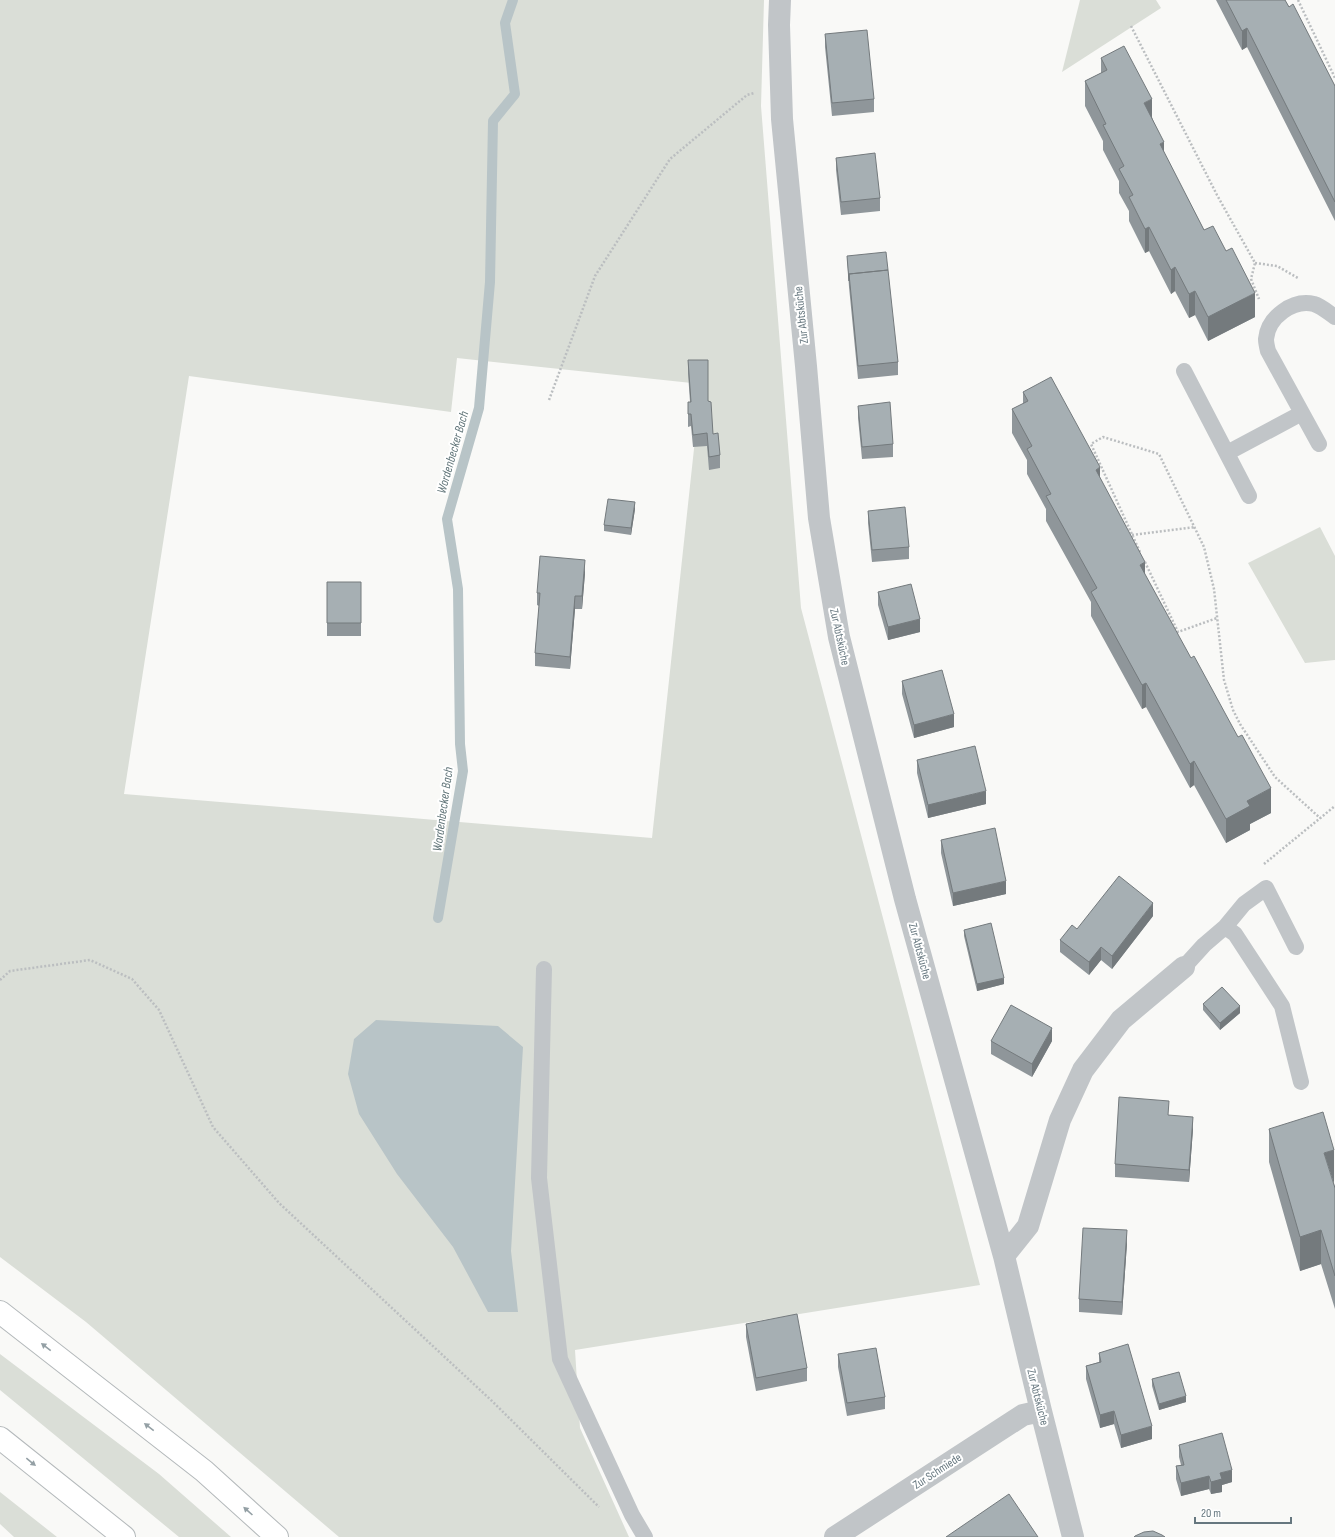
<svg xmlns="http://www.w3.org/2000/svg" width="1335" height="1537" viewBox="0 0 1335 1537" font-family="'Sofia Sans Condensed',sans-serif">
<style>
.green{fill:#daded7;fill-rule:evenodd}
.water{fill:#b8c4c7}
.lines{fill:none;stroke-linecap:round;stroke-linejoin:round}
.stream{stroke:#b8c4c7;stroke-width:10}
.motorway-casing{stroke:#b4b9bb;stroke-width:24}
.path{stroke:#bbbec0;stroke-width:2.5;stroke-dasharray:2 2;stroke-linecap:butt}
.service{stroke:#c1c5c8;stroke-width:16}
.minor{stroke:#c1c5c8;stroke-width:22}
.motorway{stroke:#fff;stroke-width:22}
.wall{fill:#8f969a}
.shaded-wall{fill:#747a7d}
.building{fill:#a6afb3;stroke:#747a7d}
.oneway{fill:#94a0a5}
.labels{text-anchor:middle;stroke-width:4;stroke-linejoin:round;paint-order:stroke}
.street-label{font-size:12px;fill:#66777f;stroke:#fff}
.water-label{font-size:13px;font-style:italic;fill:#617579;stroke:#fff}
</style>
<rect width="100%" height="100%" fill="#f9f9f7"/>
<!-- green -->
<path class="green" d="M0 0H764L761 106 801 608 980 1285 575 1350 580 1428 629 1537H339L86 1322 0 1257ZM457 358 701 384 652 838 124 794 189 376 451 412Z
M1080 0H1156L1161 8 1062 72Z
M1320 527 1335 556V660L1305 663 1248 563Z
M0 1354 159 1474 231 1537H179L0 1390Z
M0 1492 57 1537H14L0 1524Z"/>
<!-- water -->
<path class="water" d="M376 1020 498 1026 523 1047 511 1251 518 1312H488L453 1247 397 1174 359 1114 348 1074 354 1039Z"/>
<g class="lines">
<!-- stream -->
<path class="stream" d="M438 918 463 771 460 744 458 589 447 519 479 408 490 282 493 121 515 94 505 23 513 0"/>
<!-- motorway casing -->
<g class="motorway-casing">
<path id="motorway" d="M0 1312 204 1471 277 1537
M0 1438 124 1537"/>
</g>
<!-- path -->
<path class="path" d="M1298 0 1335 78
M1131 26 1217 195 1255 263 1251 279 1259 299
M1255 263 1277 266 1298 278
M549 400 595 276 670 159 747 95 754 93
M1132 535 1195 527
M1140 552 1091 444 1103 437 1159 454 1204 547 1214 589 1224 680 1233 710 1240 724 1275 777 1320 818
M1145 562 1178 632 1217 618
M1264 864 1335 806
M0 980 10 971 90 960 132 979 159 1010 213 1127 279 1203 492 1401 599 1507"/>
<!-- service -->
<path class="service" d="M1184 371 1249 496
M1319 444 1268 351C1267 347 1266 343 1266 339 1268 317 1293 299 1314 304 1321 306 1329 313 1335 317
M1227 453 1302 413
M1225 927 1244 904 1266 888 1296 947
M1184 967 1204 945 1225 927 1235 934 1282 1006 1301 1082
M544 969 539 1178 560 1359 632 1515 645 1537"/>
<!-- minor -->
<path class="minor" d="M780 0 779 25 782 119 806 366 819 518 839 637 905 899 1004 1256 1041 1411 1073 1537
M1004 1256 1028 1226 1060 1120 1083 1070 1121 1020 1184 967
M835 1537 1023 1415 1041 1411"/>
<!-- motorway -->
<use href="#motorway" class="motorway"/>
</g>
<!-- wall -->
<path class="wall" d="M1216 0H1285L1335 86V221L1247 47 1242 50Z
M825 34 874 99V112L832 116 825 47Z
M1101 58 1152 117 1164 153 1204 230 1255 317 1208 341 1195 315 1189 318 1175 291 1171 294 1149 251 1145 253 1129 221V211L1119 193V181L1103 150V141L1085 106V81L1101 73Z
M836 158 880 198V211L841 215 836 170Z
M847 256 898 362V375L858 379 849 287Z
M688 360 708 401 713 434 720 455V468L709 470 707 446 693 447 691 426 688 427V402H690L688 373Z
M1023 392 1100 478 1145 575 1271 813 1250 824V830L1226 843 1194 785 1190 788 1146 707 1142 709 1091 616V602L1046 521V509L1027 474V460L1012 433V409L1023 404Z
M858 406 893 444V457L862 459 858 418Z
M635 509 631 535 604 531V525Z
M868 511 909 547V559L872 562 868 523Z
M585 573 582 609H575L570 669 535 666V653L539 606 537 605V593Z
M327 582H361V636H327Z
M878 592 920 632 888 640 878 605Z
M902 681 954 727 914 738 902 694Z
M917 760 986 804 928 818 917 773Z
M941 840 1006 894 953 906 941 853Z
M1153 916 1112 969 1101 960 1089 975 1060 952V940L1077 929Z
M964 930 1004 984 977 991 964 936Z
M1203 1004 1240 1013 1220 1030 1203 1010Z
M991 1041H1052L1032 1077 991 1054Z
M1169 1115 1193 1129 1189 1182 1115 1177V1164Z
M1269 1129 1334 1184 1335 1188V1309L1321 1264 1300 1271 1269 1162Z
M1127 1243 1122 1315 1079 1312V1299Z
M746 1324 807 1368V1381L756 1391 746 1337Z
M1099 1353 1152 1439 1121 1448 1114 1424 1100 1428 1086 1379V1366L1099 1362Z
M838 1354 885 1397V1409L847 1416 838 1367Z
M1152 1379 1186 1402 1159 1410 1152 1386Z
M1179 1445 1232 1482 1222 1485V1492L1211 1494 1209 1489 1181 1496 1176 1479V1466L1181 1465 1179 1457Z"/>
<!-- shaded-wall -->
<path class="shaded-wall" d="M1247 28V47L1242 50V31Z
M1152 99V123L1144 103Z
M1164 142V166L1160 144Z
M1149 227V251L1145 253V229Z
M1175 267V291L1171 294V270Z
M1195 291V315L1189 318V294Z
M1255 293V317L1208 341V317Z
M1100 467V491L1096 470Z
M635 502V509L631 535V528Z
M585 560V573L582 609V596Z
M1145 562V586L1140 565Z
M575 596V609L570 669V657Z
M920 619V632L888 640V627Z
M1146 683V707L1142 709V685Z
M954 714V727L914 738V725Z
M1194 761V785L1190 788V764Z
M1271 788V813L1250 824V830L1226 843V819L1247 801Z
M986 791V804L928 818V805Z
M1006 881V894L953 906V893Z
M1153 903V916L1112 969V956Z
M1101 947V960L1089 975V962Z
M1004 978V984L977 991V984Z
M1240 1006V1013L1220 1030V1023Z
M1052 1028V1041L1032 1077V1064Z
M1193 1117V1129L1189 1182V1170Z
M1334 1150V1184L1324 1153Z
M1127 1230V1243L1122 1315V1302Z
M1321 1230V1264L1300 1271V1237Z
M1186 1396V1402L1159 1410V1404Z
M1114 1411V1424L1100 1428V1415Z
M1152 1426V1439L1121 1448V1435Z
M1232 1470V1482L1222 1485V1492L1211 1494V1482L1220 1473Z
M1209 1476V1489L1181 1496V1483Z"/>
<!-- building -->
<path class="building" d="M1226 0H1285L1289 7 1293 4 1335 86V202L1247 28 1242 31Z
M867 30 874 99 832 103 825 34Z
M1124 46 1152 99 1144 103 1164 142 1160 144 1204 230 1213 226 1226 251 1232 248 1255 293 1208 317 1195 291 1189 294 1175 267 1171 270 1149 227 1145 229 1129 197 1133 195 1119 169 1124 166 1103 125 1106 124 1085 81 1107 70 1101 58Z
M875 153 880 198 841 202 836 158Z
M886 252 888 270 849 274V281L847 256Z
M888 270 898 362 858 366 849 274Z
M688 360H708V401L711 402 713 434 718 433 720 455 709 457 707 433 693 435 691 414H688V402H691Z
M1051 377 1100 467 1096 470 1145 562 1140 565 1191 658 1194 656 1238 737 1242 735 1271 788 1247 801 1250 806 1226 819 1194 761 1190 764 1146 683 1142 685 1091 592 1097 588 1046 496 1051 494 1027 449 1032 446 1012 409 1028 401 1023 392Z
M890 402 893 444 862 447 858 406Z
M608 499 635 502 631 528 604 525Z
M905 507 909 547 872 550 868 511Z
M540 556 585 560 582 596H575L570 657 535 653 540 593H537Z
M327 582H361V623H327Z
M911 584 920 619 888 627 878 592Z
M942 670 954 714 914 725 902 681Z
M975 746 986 791 928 805 917 760Z
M995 828 1006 881 953 893 941 840Z
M1119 876 1153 903 1112 956 1101 947 1089 962 1060 940 1072 925 1077 929Z
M991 923 1004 978 977 984 964 930Z
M1222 987 1240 1006 1220 1023 1203 1004Z
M1011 1005 1052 1028 1032 1064 991 1041Z
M1119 1097 1169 1101 1168 1115 1193 1117 1189 1170 1115 1164Z
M1323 1112 1334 1150 1324 1153 1335 1188V1276L1321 1230 1300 1237 1269 1129Z
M1083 1228 1127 1230 1122 1302 1079 1299Z
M797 1314 807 1368 756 1378 746 1324Z
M1128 1344 1152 1426 1121 1435 1114 1411 1100 1415 1086 1366 1101 1362 1099 1353Z
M876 1348 885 1397 847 1403 838 1354Z
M1179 1372 1186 1396 1159 1404 1152 1379Z
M1222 1433 1232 1470 1220 1473 1222 1479 1211 1482 1209 1476 1181 1483 1176 1466 1184 1465 1179 1445Z
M1009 1494 1038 1537H946Z
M1153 1531 1162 1535 1165 1537H1134L1135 1536 1144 1532Z"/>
<!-- one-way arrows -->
<defs><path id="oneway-solid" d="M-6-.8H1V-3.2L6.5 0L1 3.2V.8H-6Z"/></defs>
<g class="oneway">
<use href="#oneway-solid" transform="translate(46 1347) rotate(-142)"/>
<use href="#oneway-solid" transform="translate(149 1427) rotate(-142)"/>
<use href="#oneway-solid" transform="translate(31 1462) rotate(39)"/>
<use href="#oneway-solid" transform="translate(248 1511) rotate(-138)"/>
</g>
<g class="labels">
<!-- street labels -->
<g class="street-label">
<text transform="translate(801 315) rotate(-96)" y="4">Zur Abtsküche</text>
<text transform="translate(840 637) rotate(78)" y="4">Zur Abtsküche</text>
<text transform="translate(920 951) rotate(75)" y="4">Zur Abtsküche</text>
<text transform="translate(1038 1397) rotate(76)" y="4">Zur Abtsküche</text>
<text transform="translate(937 1471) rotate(-33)" y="4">Zur Schmiede</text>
</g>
<!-- water labels -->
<g class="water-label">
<text transform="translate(452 452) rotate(-74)" y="5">Wordenbecker Bach</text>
<text transform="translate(442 809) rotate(-82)" y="5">Wordenbecker Bach</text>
</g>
</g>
<!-- scale -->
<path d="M1195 1517v6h96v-6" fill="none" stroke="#66777f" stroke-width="2"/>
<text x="1201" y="1517" font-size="12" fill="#66777f" stroke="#ffffff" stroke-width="3" paint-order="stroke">20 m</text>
</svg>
